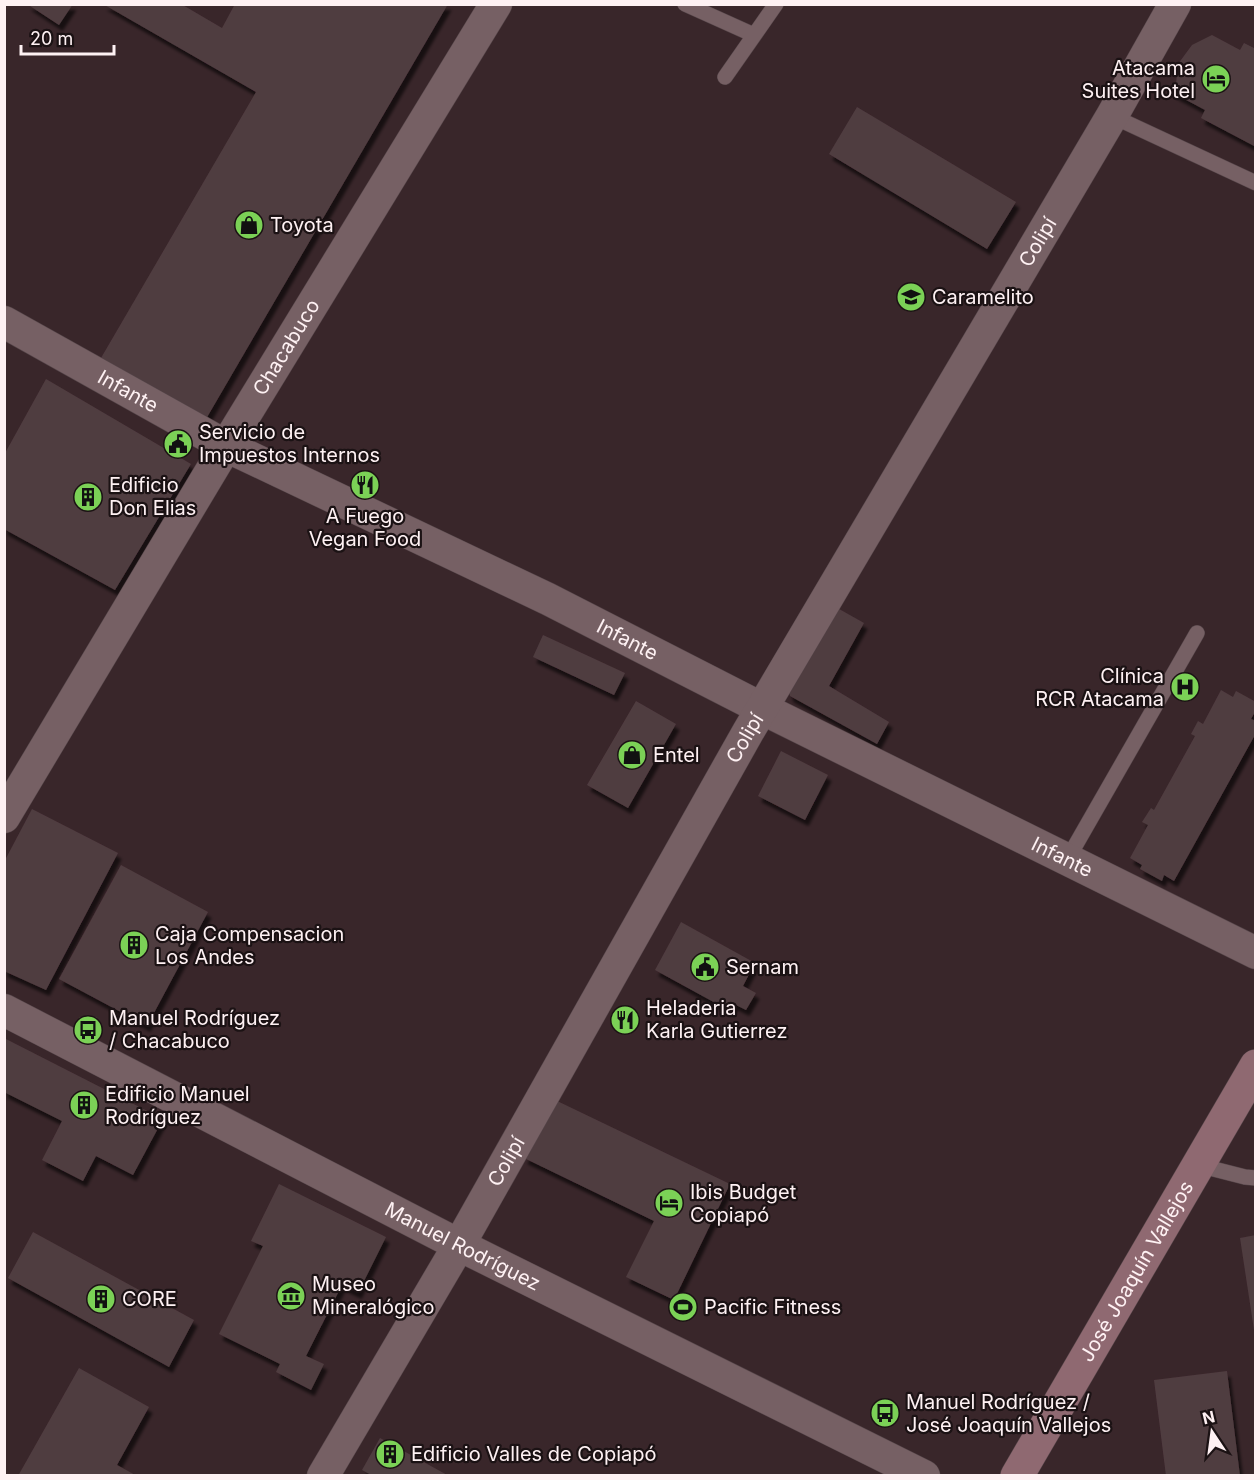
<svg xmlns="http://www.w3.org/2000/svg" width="1260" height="1480" viewBox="0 0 1260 1480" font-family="Inter,sans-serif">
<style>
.building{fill:#503c40;filter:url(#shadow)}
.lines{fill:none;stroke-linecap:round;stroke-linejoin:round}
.service-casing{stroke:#554549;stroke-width:16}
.minor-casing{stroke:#554549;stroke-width:33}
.secondary-casing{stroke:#554549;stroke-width:34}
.service{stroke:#766064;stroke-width:15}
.minor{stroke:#766064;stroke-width:32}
.secondary{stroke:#8f6971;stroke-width:33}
.labels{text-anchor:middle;stroke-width:4.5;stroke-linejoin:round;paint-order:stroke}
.poi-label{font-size:20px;fill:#fef1f3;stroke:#1b1214;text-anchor:start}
.street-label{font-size:20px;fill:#fef1f3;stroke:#1b1214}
</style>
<defs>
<filter id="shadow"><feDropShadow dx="3.5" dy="6" stdDeviation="1.5" flood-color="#0009"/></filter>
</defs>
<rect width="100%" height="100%" fill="#39262a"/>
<!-- building -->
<path class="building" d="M27 4H73L59 25Z
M103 4H181L222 28 235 4H448L206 419 101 358 256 92Z
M1212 35 1240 50 1244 43 1256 49V147L1201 118 1205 110 1175 94 1178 64 1192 45Z
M857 107 1016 202 987 249 829 154Z
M46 379 191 464 115 590 4 529V455Z
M832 605 864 623 829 686 889 722 877 744 790 696 787 685Z
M543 635 625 673 614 695 533 657Z
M1221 690 1233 697 1236 691 1256 702V710L1251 719 1256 721V733L1174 881 1164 875 1162 881 1140 869 1142 865 1130 858 1148 825 1142 822 1151 808 1154 810 1195 736 1191 734 1198 721 1203 724Z
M636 701 676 724 628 808 587 785Z
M781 751 828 775 805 820 758 796Z
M32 809 118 853 46 990 4 971V862Z
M121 865 208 912 147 1026 59 979Z
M681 922 755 963 743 986 756 993 746 1010 734 1004 730 1011 655 970Z
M4 1038 163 1119 133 1175 96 1156 83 1181 42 1160 62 1121 4 1092Z
M553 1099 730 1184 674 1300 626 1277 654 1221 524 1158Z
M279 1184 386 1237 358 1293 342 1285 306 1356 324 1364 311 1390 276 1372 280 1364 219 1334 263 1246 251 1241Z
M33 1232 194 1320 169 1367 8 1278Z
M1256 1235V1330H1254L1240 1238Z
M79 1368 149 1407 117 1465 137 1476H18Z
M1227 1371 1240 1476H1166L1154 1380Z
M380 1438 449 1476H373L362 1470Z"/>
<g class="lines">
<!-- service casing -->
<g class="service-casing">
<path id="service" d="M685 4 754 35
M725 77 776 4
M1112 116 1256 183
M1067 860 1197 633
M1198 1165 1245 1177 1256 1178"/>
</g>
<!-- minor casing -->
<g class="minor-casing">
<g id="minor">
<path id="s1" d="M4 322 226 446 548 599 761 708 1256 953"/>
<path id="s2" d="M4 817 226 446 496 4"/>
<path id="s3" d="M4 1010 459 1245 924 1476"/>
<path id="s4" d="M323 1476 459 1245 748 732 1112 116 1175 4"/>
</g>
</g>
<!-- secondary casing -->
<g class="secondary-casing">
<g id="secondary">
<path id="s5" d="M1017 1476 1256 1066"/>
</g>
</g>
<!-- service -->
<use href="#service" class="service"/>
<!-- minor -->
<use href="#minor" class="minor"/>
<!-- secondary -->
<use href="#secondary" class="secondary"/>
</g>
<!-- icons -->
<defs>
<g id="hotel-disc" transform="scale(1.5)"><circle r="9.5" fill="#7bd156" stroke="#1b1214"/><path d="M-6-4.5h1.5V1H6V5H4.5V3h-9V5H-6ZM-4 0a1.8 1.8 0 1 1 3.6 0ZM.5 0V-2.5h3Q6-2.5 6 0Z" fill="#111"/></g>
<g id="shop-disc" transform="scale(1.5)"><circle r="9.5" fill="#7bd156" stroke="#1b1214"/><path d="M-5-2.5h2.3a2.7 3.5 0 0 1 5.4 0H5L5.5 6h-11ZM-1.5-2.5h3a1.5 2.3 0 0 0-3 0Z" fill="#111"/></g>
<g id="school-disc" transform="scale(1.5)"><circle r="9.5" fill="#7bd156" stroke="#1b1214"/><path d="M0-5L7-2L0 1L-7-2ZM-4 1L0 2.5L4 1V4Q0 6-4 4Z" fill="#111"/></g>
<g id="civic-disc" transform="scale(1.5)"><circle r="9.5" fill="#7bd156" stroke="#1b1214"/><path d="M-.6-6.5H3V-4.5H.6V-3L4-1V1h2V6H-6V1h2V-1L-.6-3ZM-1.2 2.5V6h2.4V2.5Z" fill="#111"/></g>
<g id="restaurant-disc" transform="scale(1.5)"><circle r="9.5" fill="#7bd156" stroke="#1b1214"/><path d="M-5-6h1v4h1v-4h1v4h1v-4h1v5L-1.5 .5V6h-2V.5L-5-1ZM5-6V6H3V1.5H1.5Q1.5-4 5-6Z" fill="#111"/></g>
<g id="building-disc" transform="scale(1.5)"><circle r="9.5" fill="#7bd156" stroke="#1b1214"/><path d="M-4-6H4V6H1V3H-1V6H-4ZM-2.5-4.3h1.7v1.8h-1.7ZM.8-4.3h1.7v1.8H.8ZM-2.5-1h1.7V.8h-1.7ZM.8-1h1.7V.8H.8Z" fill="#111"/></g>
<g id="hospital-disc" transform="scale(1.5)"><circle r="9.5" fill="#7bd156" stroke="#1b1214"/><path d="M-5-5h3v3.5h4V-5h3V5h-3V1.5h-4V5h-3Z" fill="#111"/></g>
<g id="bus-disc" transform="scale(1.5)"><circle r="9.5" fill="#7bd156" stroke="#1b1214"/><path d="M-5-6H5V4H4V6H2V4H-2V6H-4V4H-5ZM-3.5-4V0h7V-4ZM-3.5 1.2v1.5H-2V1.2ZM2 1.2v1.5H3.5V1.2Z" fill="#111"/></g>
<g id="museum-disc" transform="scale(1.5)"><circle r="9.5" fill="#7bd156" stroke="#1b1214"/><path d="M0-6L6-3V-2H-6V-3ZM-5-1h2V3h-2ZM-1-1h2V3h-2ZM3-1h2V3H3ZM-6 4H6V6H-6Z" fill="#111"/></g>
<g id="stadium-disc" transform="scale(1.5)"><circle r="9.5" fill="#7bd156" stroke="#1b1214"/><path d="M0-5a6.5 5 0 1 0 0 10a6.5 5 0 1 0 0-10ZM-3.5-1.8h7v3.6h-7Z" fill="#111"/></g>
</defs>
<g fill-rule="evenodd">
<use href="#hotel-disc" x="1216" y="79"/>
<use href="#shop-disc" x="249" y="225"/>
<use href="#school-disc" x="911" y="297"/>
<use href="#civic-disc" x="178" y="444"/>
<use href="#restaurant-disc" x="365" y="485"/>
<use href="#building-disc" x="88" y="497"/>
<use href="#hospital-disc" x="1185" y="687"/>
<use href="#shop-disc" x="632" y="755"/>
<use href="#building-disc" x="134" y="945"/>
<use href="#civic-disc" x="705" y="967"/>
<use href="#restaurant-disc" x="625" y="1020"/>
<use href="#bus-disc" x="88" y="1030"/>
<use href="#building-disc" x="84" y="1105"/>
<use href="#hotel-disc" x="669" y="1203"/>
<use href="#museum-disc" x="291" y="1296"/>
<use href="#building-disc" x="101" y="1299"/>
<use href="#stadium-disc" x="683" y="1307"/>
<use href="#bus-disc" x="885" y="1413"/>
<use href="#building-disc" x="390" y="1454"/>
</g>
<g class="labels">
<!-- poi labels -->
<g class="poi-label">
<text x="1195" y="75" text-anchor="end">Atacama<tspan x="1195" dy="23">Suites Hotel</tspan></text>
<text x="270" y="232">Toyota</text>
<text x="932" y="304">Caramelito</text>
<text x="199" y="439">Servicio de<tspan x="199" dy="23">Impuestos Internos</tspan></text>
<text x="109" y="492">Edificio<tspan x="109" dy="23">Don Elias</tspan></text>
<text x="365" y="523" text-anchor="middle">A Fuego<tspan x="365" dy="23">Vegan Food</tspan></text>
<text x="1164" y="683" text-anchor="end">Clínica<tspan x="1164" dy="23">RCR Atacama</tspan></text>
<text x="653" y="762">Entel</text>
<text x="155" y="941">Caja Compensacion<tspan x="155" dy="23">Los Andes</tspan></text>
<text x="726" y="974">Sernam</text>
<text x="646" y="1015">Heladeria<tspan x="646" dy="23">Karla Gutierrez</tspan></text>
<text x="109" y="1025">Manuel Rodríguez<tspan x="109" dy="23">/ Chacabuco</tspan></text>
<text x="105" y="1101">Edificio Manuel<tspan x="105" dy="23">Rodríguez</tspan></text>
<text x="690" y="1199">Ibis Budget<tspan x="690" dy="23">Copiapó</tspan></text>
<text x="312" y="1291">Museo<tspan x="312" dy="23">Mineralógico</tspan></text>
<text x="122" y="1306">CORE</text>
<text x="704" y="1314">Pacific Fitness</text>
<text x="906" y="1409">Manuel Rodríguez /<tspan x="906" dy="23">José Joaquín Vallejos</tspan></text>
<text x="411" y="1461">Edificio Valles de Copiapó</text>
</g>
<!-- street labels -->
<g class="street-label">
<text dy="7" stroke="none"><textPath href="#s4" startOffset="1426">Colipí</textPath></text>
<text dy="7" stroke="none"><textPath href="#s2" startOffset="548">Chacabuco</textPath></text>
<text dy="7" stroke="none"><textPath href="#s1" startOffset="142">Infante</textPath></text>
<text dy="7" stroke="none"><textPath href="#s1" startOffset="700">Infante</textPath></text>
<text dy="7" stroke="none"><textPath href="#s4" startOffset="850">Colipí</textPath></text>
<text dy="7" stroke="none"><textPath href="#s1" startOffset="1186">Infante</textPath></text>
<text dy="7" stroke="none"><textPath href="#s4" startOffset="364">Colipí</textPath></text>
<text dy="7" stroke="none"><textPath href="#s3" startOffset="516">Manuel Rodríguez</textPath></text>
<text dy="7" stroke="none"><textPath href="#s5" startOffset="237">José Joaquín Vallejos</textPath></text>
</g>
</g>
<!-- border -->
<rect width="1260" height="1480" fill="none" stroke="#fef1f3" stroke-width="12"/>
<!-- north arrow -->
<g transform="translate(1212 1432) rotate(347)" stroke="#1b1214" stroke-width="4.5" paint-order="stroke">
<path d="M0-4.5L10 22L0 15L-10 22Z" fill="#fef1f3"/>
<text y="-9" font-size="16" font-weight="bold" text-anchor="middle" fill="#fef1f3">N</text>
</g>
<!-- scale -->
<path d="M21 45v9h93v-9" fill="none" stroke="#fef1f3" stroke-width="3"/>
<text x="30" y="45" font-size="18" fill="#fef1f3" stroke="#1b1214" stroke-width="4.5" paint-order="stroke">20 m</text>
</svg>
